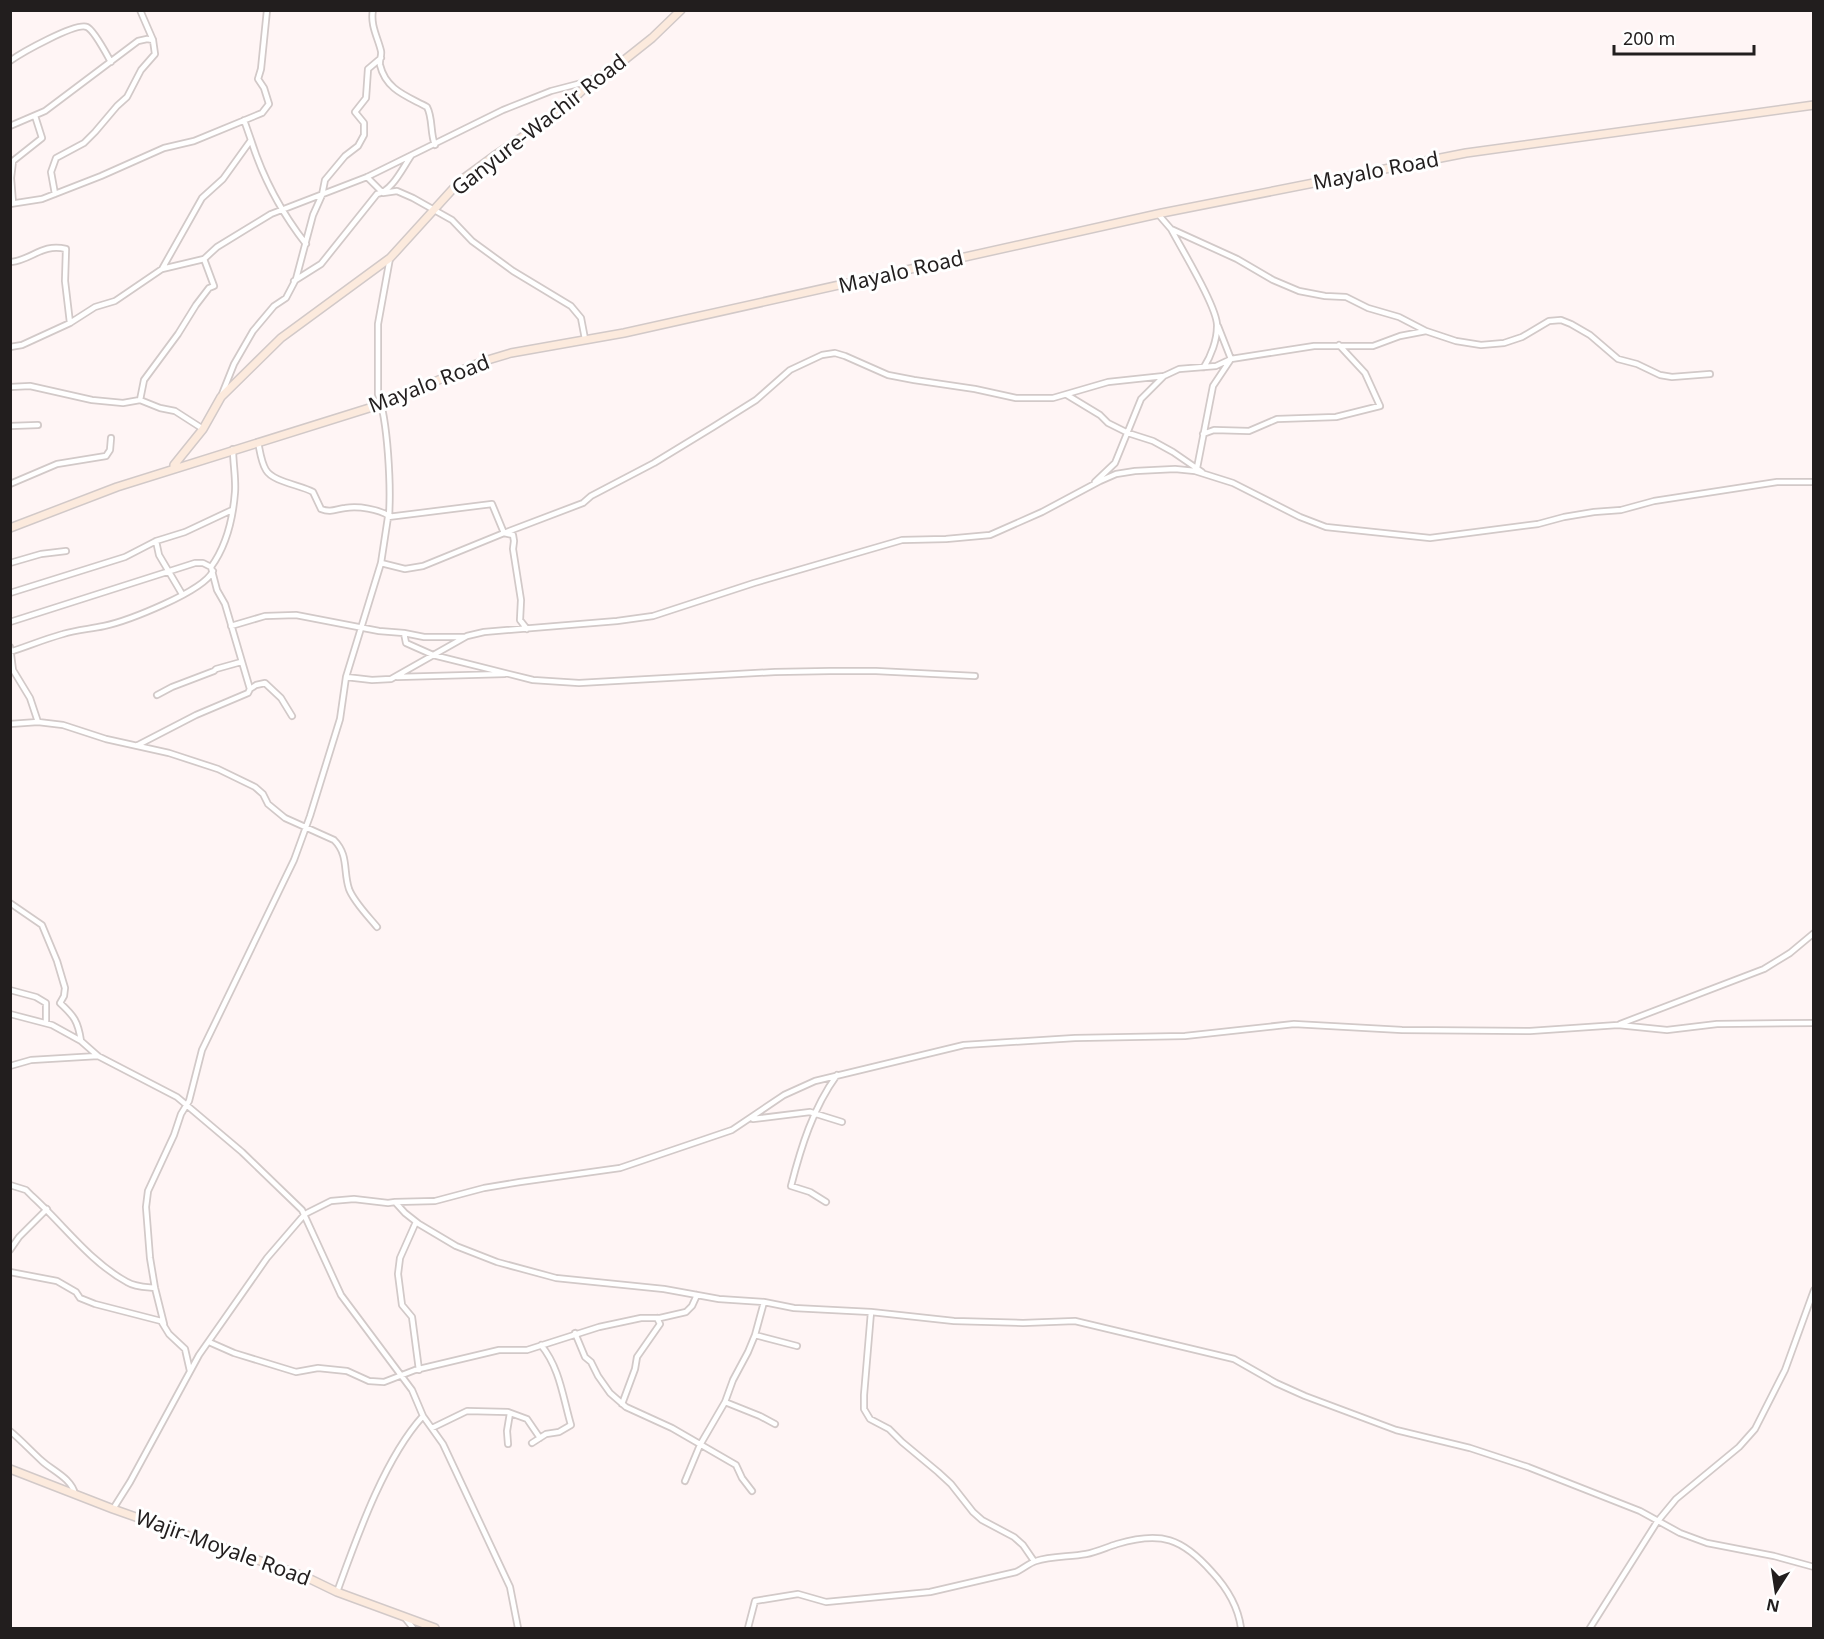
<svg xmlns="http://www.w3.org/2000/svg" width="1824" height="1639" viewBox="0 0 1824 1639" font-family="'Noto Sans',sans-serif">
<style>
.lines{fill:none;stroke-linecap:round;stroke-linejoin:round}
.street-casing{stroke:#d2c9c8;stroke-width:8}
.secondary-casing{stroke:#d2c9c8;stroke-width:10}
.street{stroke:#fff;stroke-width:4.5}
.secondary{stroke:#fceadd;stroke-width:7}
.labels{text-anchor:middle;stroke-width:6;stroke-linejoin:round;paint-order:stroke}
.street-label{font-size:21px;fill:#221e1e;stroke:#fff}
</style>
<rect width="100%" height="100%" fill="#fff5f5"/>
<g class="lines">
<!-- street casing -->
<g class="street-casing">
<path id="street" d="M373 10C370 25 378 38 381 51 382 56 379 60 380 65 386 90 407 96 427 107 433 118 430 133 435 145
M10 61C21 53 76 22 87 27 94 30 107 55 111 62
M10 126 45 111 138 41 147 39 153 40
M251 140C263 178 281 212 306 244
M367 177 383 193 397 191 413 198 452 220 472 241 513 271 571 306 581 318 585 339
M55 194 51 172 56 158 84 143 95 132 117 106 127 97 141 70 155 54 153 40 140 10
M13 203 11 178 13 161 42 138 35 116
M10 204 42 199 101 176 164 148 194 141 262 113 269 104 264 88 258 79 261 69 267 10
M1158 214 1171 229 1237 259 1273 280 1299 291 1325 296 1346 297 1368 308 1399 317 1426 331
M1171 229C1181 248 1219 310 1217 327 1217 340 1211 356 1204 367
M11 262C32 260 42 243 66 249L65 281 70 323
M162 269 202 198 223 179 251 140 244 120
M294 281 321 264 377 194C392 191 402 169 411 156
M10 347 22 345 70 323 95 307 115 301 162 269 204 259 217 247 271 214 367 177 503 110 551 91 593 80
M10 387 30 386 92 400 123 403 140 400 160 408 175 411 203 429
M222 394 234 364 253 331 274 306 286 298 296 279 313 215 322 195 325 180 345 156 358 146 364 135V123L355 112 366 98 368 69 381 58
M1067 395 1100 415 1108 423 1128 433 1153 441 1173 452 1202 472
M140 400 144 380 178 334 196 305 209 288 214 286 204 259
M10 426 38 425
M1203 434 1214 430 1249 431 1277 419 1336 417 1380 406 1365 373 1339 345
M258 442C260 451 261 462 266 470 273 482 301 485 313 492L321 509C331 513 336 509 345 508 359 506 378 509 389 516 391 486 388 421 378 394V324L390 258
M1197 468 1213 386 1231 359 1218 326
M1095 482 1115 463 1141 399 1164 376
M10 484 57 464 106 456 110 450 111 438
M156 541 159 555 182 594
M10 563 41 554 66 551
M381 563 405 569 423 566 504 533 583 503 591 496 654 463 713 427 756 400 790 370 822 355 835 353 845 356 888 375 914 380 975 389 1016 398H1053L1108 382 1164 376 1179 369 1216 366 1231 359 1314 346H1373L1400 336 1426 331 1456 341 1481 345 1504 343 1522 337 1549 321 1561 320 1571 324 1590 335 1618 359 1637 364 1660 375 1672 377 1710 374
M211 567C227 545 233 518 235 492 236 478 233 463 233 449
M10 593 125 557 156 541 185 532 232 510
M10 622 195 563H203L211 567 217 590 225 604 250 689 248 693 196 715 138 745
M231 626 265 616 296 615 379 631 404 633 406 643 433 655 533 680 579 683 775 672 830 671H876L975 676
M404 633 424 637H464
M10 647 13 670 30 698 38 722
M10 652C28 646 45 639 63 634 76 630 90 629 104 626 127 621 203 592 213 571
M346 677 372 680 391 679 467 636 484 632 617 621 653 616 754 583 902 540 946 539 990 535 1042 512 1100 481 1116 474 1135 471 1175 469 1195 471 1233 483 1300 517 1326 527 1430 538 1538 524 1564 517 1594 512 1621 510 1654 501 1777 482H1814
M397 677 505 674
M250 689 256 685 265 683 281 698 292 716
M157 695 172 687 214 671 216 669 241 662
M10 724 38 722 63 725 106 739 169 753 218 769 255 787 263 794 268 804 285 818 334 840C349 855 343 871 349 889 354 902 368 916 377 927
M10 903 42 925 57 961 65 988 64 996 60 1003C74 1016 78 1021 81 1041
M10 990 36 997 46 1003V1022
M10 1014 52 1025 81 1041 98 1056 177 1097 242 1152 302 1210 341 1295 412 1390 423 1416 443 1444 510 1587 518 1628
M1620 1024 1764 969 1790 953 1814 933
M10 1066 31 1060 98 1056
M753 1119 810 1112 842 1122
M10 1185 26 1190 32 1196C63 1224 90 1262 127 1282 135 1287 145 1287 155 1288
M395 1202 435 1201 484 1188 520 1182 620 1168 732 1130 784 1095 815 1081 964 1045 1075 1038 1185 1036 1294 1024 1402 1030 1530 1031 1618 1025 1667 1030 1717 1024 1814 1023
M826 1202 810 1192 791 1186C801 1147 813 1108 837 1075
M416 1222 400 1258 398 1274 402 1305 412 1317 419 1370
M10 1250 19 1237 47 1209
M10 1272 57 1281 76 1292 80 1298 95 1304 161 1321 169 1334 185 1349 190 1371
M871 1312 864 1395V1409L870 1419 889 1429 902 1442 938 1472 951 1484 973 1512 982 1520 1014 1537 1023 1545 1034 1561
M164 1324 155 1288 150 1258 146 1207 148 1191 174 1135 181 1114 189 1101 202 1050 294 860 310 816 340 719 346 677 381 563 388 517 492 504 504 533 513 535 514 541 513 549 521 600 520 620 527 629
M575 1333 585 1357 591 1362 598 1376 610 1393 626 1407 672 1428 736 1465 742 1478 752 1491
M755 1335 797 1346
M209 1342 234 1353 296 1372 318 1368 347 1371 369 1381 384 1382 415 1370 499 1350H527L599 1327 641 1318H660L686 1312 692 1306 697 1295
M725 1402 760 1416 775 1424
M622 1404 635 1369 637 1357 660 1324 657 1318
M432 1428 467 1411 508 1412 527 1419 540 1438
M10 1431C21 1440 31 1451 42 1461 53 1471 71 1478 75 1494
M532 1443 546 1434 559 1432 571 1425C563 1398 560 1368 541 1345
M508 1444 507 1431 510 1413
M685 1481 700 1445 725 1402 733 1380 748 1352 755 1335 764 1302
M113 1509 130 1482 199 1355 267 1258 298 1222 305 1214 331 1201 354 1199 388 1203 395 1202 405 1213 419 1224 456 1246 497 1262 556 1278 664 1289 719 1299 764 1302 794 1308 871 1312 954 1321 1023 1323 1075 1321 1234 1359 1276 1383 1305 1396 1396 1430 1470 1448 1528 1467 1640 1511 1680 1533 1707 1543 1774 1556 1814 1567
M337 1592C357 1537 384 1459 423 1416
M405 1618 413 1628
M748 1628 755 1601 798 1594 826 1602 930 1592 1016 1572C1023 1569 1029 1563 1036 1561 1051 1556 1070 1557 1086 1554 1097 1552 1107 1547 1117 1544 1161 1531 1182 1538 1212 1572 1227 1588 1238 1606 1241 1628
M1590 1628 1657 1522 1676 1499 1739 1447 1755 1429 1785 1370 1814 1290"/>
</g>
<!-- secondary casing -->
<g class="secondary-casing">
<path id="secondary" d="M174 469V465L203 429 221 397 281 338 390 258 460 181 494 156 561 111 593 80 613 69 652 38 681 10
M10 528 117 487 382 404 481 362 511 353 624 333 1162 213 1466 153 1814 105
M10 1469 113 1509 306 1577 337 1592 435 1628"/>
</g>
<!-- street -->
<use href="#street" class="street"/>
<!-- secondary -->
<use href="#secondary" class="secondary"/>
</g>
<g class="labels">
<!-- street labels -->
<g class="street-label">
<text transform="translate(539 125) rotate(-38)" y="7">Ganyure-Wachir Road</text>
<text transform="translate(1376 171) rotate(-11)" y="7">Mayalo Road</text>
<text transform="translate(901 272) rotate(-13)" y="7">Mayalo Road</text>
<text transform="translate(429 384) rotate(-21)" y="7">Mayalo Road</text>
<text transform="translate(223 1548) rotate(20)" y="7">Wajir-Moyale Road</text>
</g>
</g>
<!-- border -->
<rect width="1824" height="1639" fill="none" stroke="#221e1e" stroke-width="24"/>
<!-- north arrow -->
<g transform="translate(1776 1591) rotate(192)" stroke="#ffffff" stroke-width="4.5" paint-order="stroke">
<path d="M0-4.5L10 22L0 15L-10 22Z" fill="#221e1e"/>
<text y="-9" font-size="16" font-weight="bold" text-anchor="middle" fill="#221e1e">N</text>
</g>
<!-- scale -->
<path d="M1614 45v9h140v-9" fill="none" stroke="#221e1e" stroke-width="3"/>
<text x="1623" y="45" font-size="18" fill="#221e1e" stroke="#ffffff" stroke-width="4.5" paint-order="stroke">200 m</text>
</svg>
